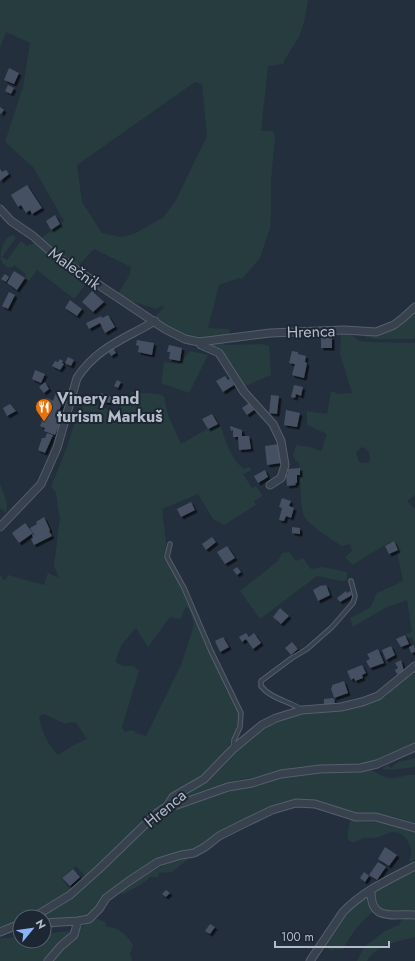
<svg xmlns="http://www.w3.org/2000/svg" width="415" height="961" viewBox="0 0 415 961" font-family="Jost,sans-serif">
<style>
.green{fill:#263c3f;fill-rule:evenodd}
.building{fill:#455162;filter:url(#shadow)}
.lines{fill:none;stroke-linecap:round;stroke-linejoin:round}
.service-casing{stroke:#565f6c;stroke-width:5.5}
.minor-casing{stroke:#565f6c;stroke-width:9}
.service{stroke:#38414e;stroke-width:3.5}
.minor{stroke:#38414e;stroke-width:7}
.labels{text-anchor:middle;stroke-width:4;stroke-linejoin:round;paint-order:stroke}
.street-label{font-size:16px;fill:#b4bcc9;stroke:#1d2633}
.poi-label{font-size:16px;font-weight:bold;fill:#b4bcc9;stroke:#1d2633;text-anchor:start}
</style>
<defs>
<filter id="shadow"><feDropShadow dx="2.5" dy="2.5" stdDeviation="0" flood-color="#0009"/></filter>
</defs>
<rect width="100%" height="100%" fill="#242f3e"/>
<!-- green -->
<path class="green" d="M0 0H308C306 13 304 25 299 37 294 46 287 54 283 64L268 66 261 131H273L275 137 271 179V215L270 228 260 258 242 279 239 278 219 285 208 328 230 329 229 336 199 339 183 337 154 318 164 307 162 306 156 309 131 301 118 294 129 276 131 267 94 249 77 267 40 239 64 221 33 167 5 142 23 87 30 43 6 32 0 48ZM195 82 202 84 207 136 176 200 164 217 134 234 120 237 102 233 82 202 77 165Z
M13 235 16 238 2 257 7 260 21 241 27 246 36 242 88 281 74 299 37 270 29 281 25 277 26 274 14 265 13 267 8 268C5 266 2 263 1 260 0 250 3 238 13 235Z
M415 311V337L414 339H374L365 337V335C387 337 399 326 415 311Z
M350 334 360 341 371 342 415 343V495L407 501 415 509V646L412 637 408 639 406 634 412 632 407 600 385 608 353 627 350 618 370 608 377 593 403 581 395 541 388 543 352 565 345 557 352 551 350 544 342 546C332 540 311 526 305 518 300 511 300 473 299 462L295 460 293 455 296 445 310 447 321 451 327 434 307 425V411L327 414 331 391 339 394 352 393 340 354 341 335ZM362 447C369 449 371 456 369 463L359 462 356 452Z
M223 342 225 345 261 344 269 346 271 375 243 387 220 351 216 348 204 345V344Z
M190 351 208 355 189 393 161 383 164 362 179 364Z
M131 392 158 394 164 396 168 415 181 444 216 424 221 426C225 441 231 459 244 469L249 467 252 470 243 474 252 488 256 486 263 496 254 501 256 505 224 525 213 519 198 494 162 509 167 550 165 556 170 567 176 575 201 629 215 664 238 710 240 716 235 732 227 750 220 758 203 775 171 794 87 878 76 866 61 878 71 891 30 917H20V922L0 929V574L3 580 7 578 8 575 44 585 48 573 59 578 54 566 60 519 56 493 51 487 67 447 75 422 85 402C98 402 104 410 118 412ZM186 607 189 609 194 625 181 665 146 736 138 734 132 730 125 732 122 727 139 671 134 666H123L115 662 122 644 136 628 148 647 170 617 180 619ZM44 714 65 724 72 722 76 723 87 739 72 746 58 755C48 746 41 729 39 716Z
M0 484C3 493 9 503 6 513L0 508Z
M289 552 296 561 303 558 311 569 323 567 347 572V580L342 581 317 576 260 619 240 591 278 561 282 553Z
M415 669V744L375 763 297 769 238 780 178 802 177 800 181 795 251 737 274 723 304 712 334 711 377 701 388 695 389 690Z
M415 758V767L392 770 382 769 388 765 391 768C397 760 406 761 415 758Z
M368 769C375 770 380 777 389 778 398 779 406 774 415 775V823L392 816H367L300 801 206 842 198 847 185 852 154 861 93 914 82 921 44 930V917H37L73 896 156 817 164 812 178 808 207 796 298 773Z
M351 819 362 822 393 823 415 830V859L410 862 409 860C413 853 412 849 408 842 404 834 397 830 388 833 385 834 382 836 379 837 374 839 369 837 364 838 361 839 358 841 355 842 343 845 349 824 351 819Z
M187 857 188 859 186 861 172 872 159 873 158 877H150C145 883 132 889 124 894H122L118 892C140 877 161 864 187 857Z
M415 866V913C404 912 381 916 375 904 374 901 374 897 373 894L379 889Z
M366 896 368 904 374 911C362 919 349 937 343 950L336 949 331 951 323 944 340 915Z
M96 918 105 922 107 927C120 927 126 935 133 945L130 954 132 961H0V938L20 937V941H44V934L77 930Z
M402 919H415V937C397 942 378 944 367 961H357L364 947 385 931 399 925Z"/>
<!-- building -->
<path class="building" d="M9 68 19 73 14 84 4 80Z
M8 85 14 88 11 94 5 91Z
M0 107 4 110 1 114 0 113Z
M0 169 2 172 6 170 9 174 0 181Z
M27 185 42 208 32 214 30 210 26 213 21 205 18 207 11 195Z
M55 215 60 224 51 230 46 221Z
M14 271 25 278 17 290 7 283Z
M5 274 9 277 6 282 1 279Z
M92 291 104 302 93 312 82 302Z
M9 292 15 295 8 309 2 306Z
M70 300 82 309 77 316 65 308Z
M108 315 115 327 105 333 100 323 89 329 86 323 101 316 102 318Z
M321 337H332V348H321Z
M137 340 154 343 152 355 138 352 139 346 136 345Z
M169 345 182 348 180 361 169 359 170 352H167Z
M113 348 116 353 111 356 108 351Z
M292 351 298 352V354L306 356 305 362 307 363 304 378 292 375 295 364 289 363Z
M68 357 74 360 71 366 65 363Z
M60 359 63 361 62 363 64 364 60 370 52 366 55 361 58 362Z
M35 370 45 374 41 383 32 379Z
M225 376 228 380 230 379 234 385 223 392 216 381Z
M117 380 121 382 118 388 114 386Z
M45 382 49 389 44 393 39 387Z
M294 385 303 387 301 396 296 394 295 398 291 397Z
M57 390 65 393 60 403H62L56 419 61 421 55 435 44 431 45 428 40 426 46 412 42 411 47 398 53 401Z
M101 393 113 397 110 403 101 401 102 400 99 398Z
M271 395 279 396 277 414 269 413Z
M249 403 254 410 247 415 242 408Z
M10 404 16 411 7 416 3 408Z
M286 410 300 413 297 427 284 425Z
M212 414 218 424 208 429 202 419Z
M230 426 242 430V436H249L251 449 239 450 238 437H233V430L231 431Z
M47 433 53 435 45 453 38 450 42 438H45Z
M278 444 281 463 267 465 265 446Z
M300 468V475H297V483H295L296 485 287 486 286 474H288L287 469Z
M265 470 268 477 258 483 254 476Z
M282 498 291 501 289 506 294 508 291 518 286 516 284 521 279 520 282 508 279 507Z
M191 502 195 510 181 517 177 509Z
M44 517 50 530 49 531 52 536 34 545 31 539 33 538 32 535 33 534 35 536 30 528 37 524 36 522Z
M25 523 33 533 19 543 12 533Z
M292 527 300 528V534L292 533Z
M212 537 216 542 206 550 202 544Z
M394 541 398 550 389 554 385 546Z
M227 546 235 558 225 564 217 552Z
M237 567 241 572 237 575 233 570Z
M322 585V586L326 585 330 595 318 601 313 590Z
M346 591 347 593 350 591 352 595 340 602 337 598Z
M280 608 289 616 281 624 273 617Z
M246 633 249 637 254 633 261 643 253 649 246 639 242 642 239 637Z
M405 635 409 644 401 647 396 639Z
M223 637 229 647 220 652 215 641Z
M292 642 298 649 291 655 285 648Z
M414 645 415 652 411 653 409 647Z
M391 646 395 655 386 660 382 650Z
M378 649 384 663 370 668 366 661 370 659 367 654Z
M401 660 404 671 397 674 395 670 398 668 395 663Z
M362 665 366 673 362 675 363 678 355 681 354 678 351 680 347 671Z
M344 681 348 693 334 698 331 688 332 687V685Z
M333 698 334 699 335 703 324 705V699Z
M385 847 397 855 389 866 378 859Z
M378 862 386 867 377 880 369 875Z
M73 869 80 877 70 886 62 878Z
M364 872 369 876 365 882 360 878Z
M166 890 170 893 166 897 162 894Z
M210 924 215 927 210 934 205 931Z"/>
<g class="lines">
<!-- service casing -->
<g class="service-casing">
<path id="service" d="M170 544 167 557 184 588 211 651 241 713 240 727 234 740 233 748
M301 709C288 701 270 698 261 686V681L292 658 307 649 332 627 353 603 355 596 351 581"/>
</g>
<!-- minor casing -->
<g class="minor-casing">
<path id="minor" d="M0 209 11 221 33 236 51 252 81 273 165 329 185 339 199 342 270 333 344 330 376 332 394 325 403 318 415 307
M199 342 201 345 219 353 244 392 273 424 281 441 285 465 281 478 270 485
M0 527 41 484 57 448 77 378C97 347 125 339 155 321
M167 806 177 805 228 787 252 783 281 774 320 769 360 768 377 764 415 747
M371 890C370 923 394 913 415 915
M34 917 70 895 99 869 157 813 167 806 173 797 204 779 233 749 262 725 276 718 302 710 341 707 362 702 378 696 415 666
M44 923 78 921 89 919 99 909 106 898 129 881 158 862 181 855 194 853 205 847 219 836 247 822 272 810 296 803 315 804 356 817H376L415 828
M0 932 20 924
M48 961 61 946 74 935 78 921
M310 961 343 912C363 891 390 879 415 866"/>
</g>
<!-- service -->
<use href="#service" class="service"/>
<!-- minor -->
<use href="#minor" class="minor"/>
</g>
<!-- icons -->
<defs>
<g id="restaurant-pin" transform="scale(0.9)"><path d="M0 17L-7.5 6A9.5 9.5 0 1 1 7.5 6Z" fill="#e8710a" stroke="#1d2633"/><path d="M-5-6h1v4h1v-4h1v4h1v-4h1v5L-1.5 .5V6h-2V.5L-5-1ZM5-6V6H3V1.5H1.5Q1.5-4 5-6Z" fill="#fff"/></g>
</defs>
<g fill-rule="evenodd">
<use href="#restaurant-pin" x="44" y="407"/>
</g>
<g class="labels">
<!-- street labels -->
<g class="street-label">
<text transform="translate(75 268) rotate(36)" y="6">Malečnik</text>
<text transform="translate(311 331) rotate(-2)" y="6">Hrenca</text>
<text transform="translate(165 808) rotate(-40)" y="6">Hrenca</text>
</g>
<!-- poi labels -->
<g class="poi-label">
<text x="57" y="404">Vinery and<tspan x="57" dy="18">turism Markuš</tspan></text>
</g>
</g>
<!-- north arrow -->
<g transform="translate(32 929) rotate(61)"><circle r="19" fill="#1d2633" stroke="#59626f"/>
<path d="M0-3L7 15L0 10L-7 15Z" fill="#8ab4f8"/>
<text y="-6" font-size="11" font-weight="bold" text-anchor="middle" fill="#b4bcc9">N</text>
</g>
<!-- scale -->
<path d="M275 941v6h114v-6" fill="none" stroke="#b4bcc9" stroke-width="2"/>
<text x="281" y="941" font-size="12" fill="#b4bcc9" stroke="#1d2633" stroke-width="3" paint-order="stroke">100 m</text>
</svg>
